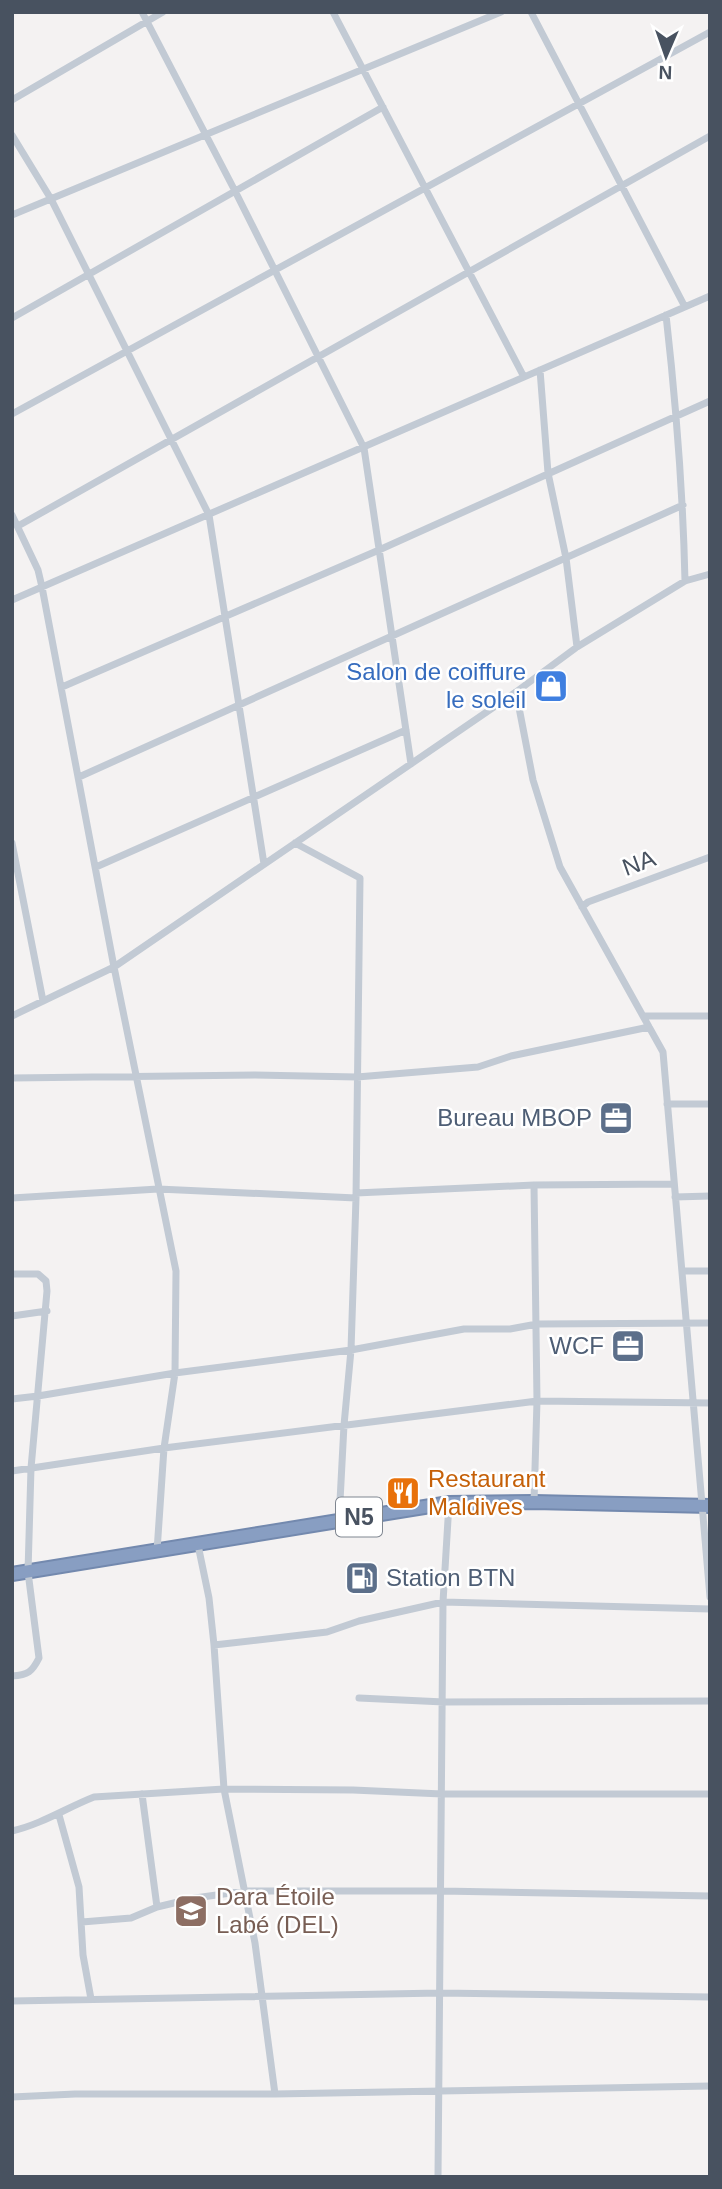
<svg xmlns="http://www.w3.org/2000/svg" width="722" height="2189" viewBox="0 0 722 2189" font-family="Arial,sans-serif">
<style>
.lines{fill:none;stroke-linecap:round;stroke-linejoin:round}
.highway-casing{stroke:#7389ae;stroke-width:16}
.street{stroke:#c2cad4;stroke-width:7}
.highway{stroke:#889ec2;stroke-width:12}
.labels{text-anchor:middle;stroke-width:5;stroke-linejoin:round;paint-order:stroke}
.shield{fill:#fff;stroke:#7f8690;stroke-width:2}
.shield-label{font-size:23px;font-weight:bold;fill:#485260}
.shop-label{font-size:24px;fill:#366cbe;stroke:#fff;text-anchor:end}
.street-label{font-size:24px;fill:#485260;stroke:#fff}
.service-label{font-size:24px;fill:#4e5e75;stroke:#fff;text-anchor:end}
.food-label{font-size:24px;fill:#c56008;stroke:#fff;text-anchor:start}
.education-label{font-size:24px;fill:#785e54;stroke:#fff;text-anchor:start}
</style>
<rect width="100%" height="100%" fill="#f4f2f2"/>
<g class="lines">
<!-- highway casing -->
<g class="highway-casing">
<path id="highway" d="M12 1574 449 1503 534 1502 710 1506"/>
</g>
<!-- street -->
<path class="street" d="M142 12 235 191 364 448 411 764
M333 12 524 377
M531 12 685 307
M12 100 163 12
M12 135 51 199 209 515 264 864
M12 215 501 12
M666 315C676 404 683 492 685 581
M12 318 383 107
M540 370 548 473 566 558 577 647
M12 414 710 32
M12 515 38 570 42 587 114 967 176 1271 175 1373 164 1448 157 1551
M18 526 710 136
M12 600 710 296
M62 687 379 550 710 401
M516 692 533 780 560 867 663 1052 710 1597
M79 777 683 505
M12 843 43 1001
M295 843 360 878 356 1198 351 1350 344 1425 339 1520
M96 867 406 730
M582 907 588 902 710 857
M12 1016 114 967 516 692 577 647 685 581 710 574
M643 1016H710
M12 1078 255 1075 357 1077 478 1067 511 1056 649 1027
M667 1104H710
M356 1193 534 1185 674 1184
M675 1197 710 1196
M12 1198 158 1189 356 1198
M682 1271H710
M12 1274H38L46 1281 47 1291 31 1468 28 1572 39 1658C32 1672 28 1675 12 1676
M12 1316 47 1311
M12 1399 38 1396 175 1373 351 1350 464 1329H510L537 1324 710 1323
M12 1471 164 1448 537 1401 710 1403
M534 1502 537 1401 534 1185
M198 1545 209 1598 214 1645 224 1789 255 1943 275 2094
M214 1645 327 1632 359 1621 443 1602 710 1609
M359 1698 444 1702 710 1701
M142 1794 157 1907
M59 1815 79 1887 83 1955 91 1999
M12 1831C42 1824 66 1808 94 1797L224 1789 353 1790 442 1794H710
M82 1922 131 1918 157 1907 195 1898 245 1891H441L710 1896
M12 2001 440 1993 710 1997
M12 2097 75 2094H275L710 2086
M438 2177 443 1602 449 1503"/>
<!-- highway -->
<use href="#highway" class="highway"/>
</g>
<!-- icons -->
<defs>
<g id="shop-square" transform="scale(1.75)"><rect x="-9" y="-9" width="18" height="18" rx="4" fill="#3f7fe0" stroke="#fff"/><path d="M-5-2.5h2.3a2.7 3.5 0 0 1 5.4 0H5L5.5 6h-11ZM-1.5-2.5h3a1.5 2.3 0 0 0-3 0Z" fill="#fff"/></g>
<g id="office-square" transform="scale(1.75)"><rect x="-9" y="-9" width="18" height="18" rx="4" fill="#5c6f8a" stroke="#fff"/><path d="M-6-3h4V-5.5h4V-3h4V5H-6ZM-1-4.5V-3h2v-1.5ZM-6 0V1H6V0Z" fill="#fff"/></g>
<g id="restaurant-square" transform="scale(1.75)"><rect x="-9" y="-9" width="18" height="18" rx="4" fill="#e8710a" stroke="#fff"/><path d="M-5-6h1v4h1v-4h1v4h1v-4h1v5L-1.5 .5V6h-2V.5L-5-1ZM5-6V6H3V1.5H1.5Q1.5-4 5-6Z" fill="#fff"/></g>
<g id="fuel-square" transform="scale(1.75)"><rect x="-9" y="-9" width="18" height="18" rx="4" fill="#5c6f8a" stroke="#fff"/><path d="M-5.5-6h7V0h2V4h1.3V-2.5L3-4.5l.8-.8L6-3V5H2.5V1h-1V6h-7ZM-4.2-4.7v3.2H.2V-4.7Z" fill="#fff"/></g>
<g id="school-square" transform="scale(1.75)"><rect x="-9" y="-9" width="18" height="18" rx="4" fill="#8d6e63" stroke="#fff"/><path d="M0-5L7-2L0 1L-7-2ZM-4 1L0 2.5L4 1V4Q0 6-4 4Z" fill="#fff"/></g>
</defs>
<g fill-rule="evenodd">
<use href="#shop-square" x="551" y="686"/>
<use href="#office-square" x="616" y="1118"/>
<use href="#office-square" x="628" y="1346"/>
<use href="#restaurant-square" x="403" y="1493"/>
<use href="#fuel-square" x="362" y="1578"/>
<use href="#school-square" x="191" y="1911"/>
</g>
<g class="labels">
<!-- shield labels -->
<rect class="shield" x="336" y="1497.5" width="46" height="39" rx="5"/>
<g class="shield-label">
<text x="359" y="1525">N5</text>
</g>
<!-- shop labels -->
<g class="shop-label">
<text x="526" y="680">Salon de coiffure<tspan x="526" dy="28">le soleil</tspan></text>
</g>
<!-- street labels -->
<g class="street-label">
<text transform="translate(639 863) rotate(-20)" y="8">NA</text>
</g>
<!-- service labels -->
<g class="service-label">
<text x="592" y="1126">Bureau MBOP</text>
<text x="604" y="1354">WCF</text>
<text x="386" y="1586" text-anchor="start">Station BTN</text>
</g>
<!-- food labels -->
<g class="food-label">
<text x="428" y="1487">Restaurant<tspan x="428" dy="28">Maldives</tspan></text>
</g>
<!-- education labels -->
<g class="education-label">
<text x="216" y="1905">Dara Étoile<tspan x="216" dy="28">Labé (DEL)</tspan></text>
</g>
</g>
<!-- border -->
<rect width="722" height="2189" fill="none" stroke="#485260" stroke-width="28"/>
<!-- north arrow -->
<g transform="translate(666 56) rotate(182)" stroke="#ffffff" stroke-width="5" paint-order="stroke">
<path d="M0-5L12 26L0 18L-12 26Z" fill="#485260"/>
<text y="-10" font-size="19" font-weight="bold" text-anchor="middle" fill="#485260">N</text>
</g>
</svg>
